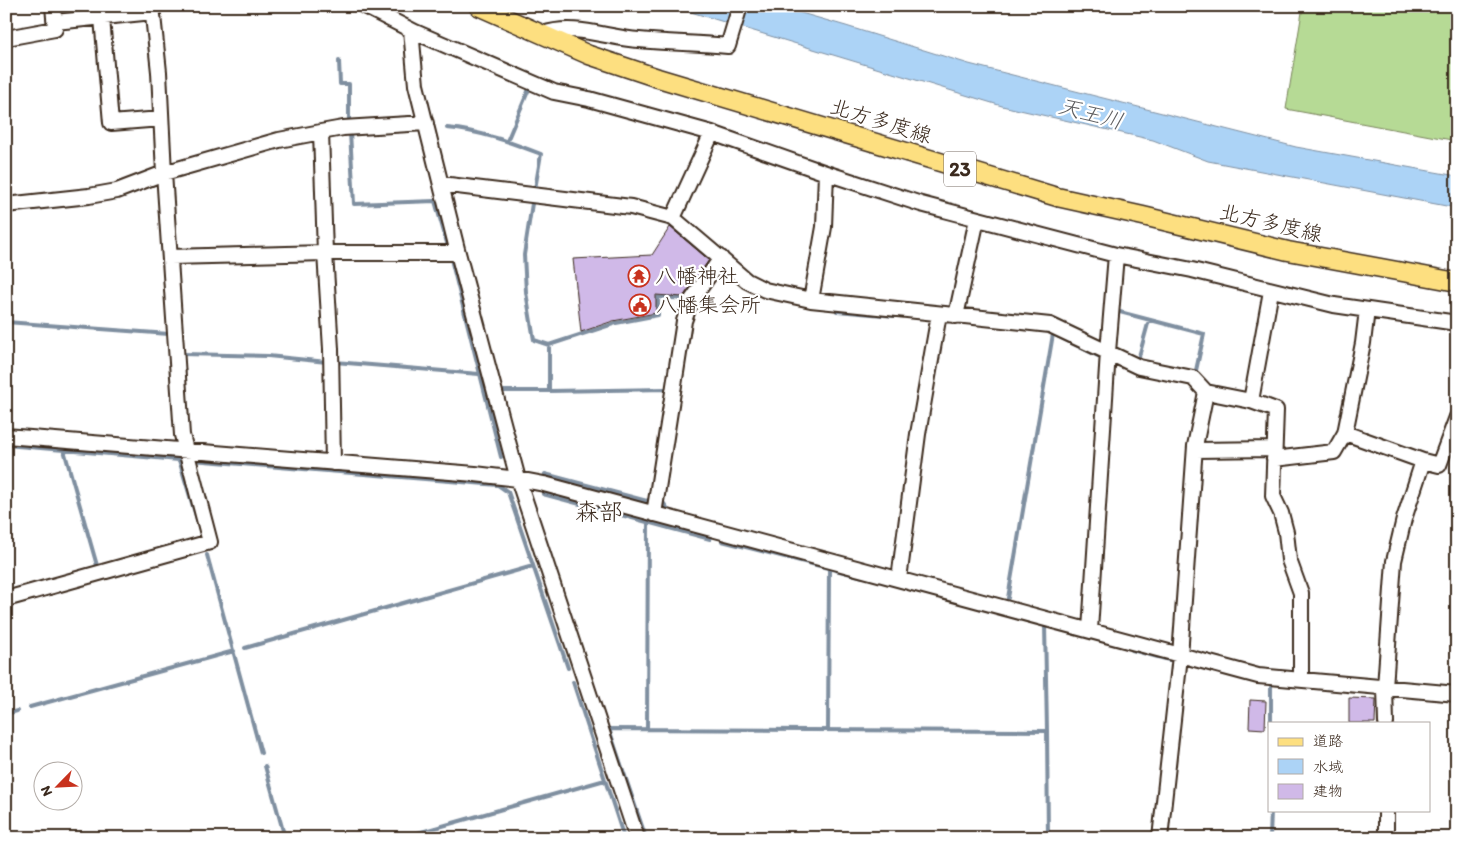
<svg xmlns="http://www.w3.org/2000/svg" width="1463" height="844" viewBox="0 0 1463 844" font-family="Itim,'Klee One',sans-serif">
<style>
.grass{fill:#b6da95;stroke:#78825a}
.water{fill:#acd3f6;stroke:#7f8fa0}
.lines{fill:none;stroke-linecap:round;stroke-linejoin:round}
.stream{stroke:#7f8fa0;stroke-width:4}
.building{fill:#d0b9e8;stroke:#3b2a1e}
.minor-casing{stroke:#3b2a1e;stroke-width:18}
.major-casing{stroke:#3b2a1e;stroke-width:21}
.minor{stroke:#fff;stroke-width:14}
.major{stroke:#fddf80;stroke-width:18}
.labels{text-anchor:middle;stroke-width:4.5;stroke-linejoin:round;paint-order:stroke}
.shield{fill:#fff;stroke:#766a62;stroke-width:1}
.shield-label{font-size:20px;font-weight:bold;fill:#3b2a1e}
.street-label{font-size:21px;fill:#3b2a1e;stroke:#fff}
.poi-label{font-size:21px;fill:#3b2a1e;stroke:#fff;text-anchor:start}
.water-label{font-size:22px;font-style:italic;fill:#5d5d5f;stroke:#fff}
.quarter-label{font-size:24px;fill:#3b2a1e;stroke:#fff}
</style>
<rect width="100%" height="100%" fill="#fff"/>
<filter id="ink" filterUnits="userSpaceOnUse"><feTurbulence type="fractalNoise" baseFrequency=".02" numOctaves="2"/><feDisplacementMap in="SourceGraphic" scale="10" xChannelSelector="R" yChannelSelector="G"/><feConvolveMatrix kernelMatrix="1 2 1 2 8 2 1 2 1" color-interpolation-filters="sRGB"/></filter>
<g filter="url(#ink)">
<!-- grass -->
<path class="grass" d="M1303 6H1457V141L1286 109Z"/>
<!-- water -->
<path class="water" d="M671 6H777L846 26 969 64 1296 147 1457 176V208L1208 161 1153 140 1002 106Z"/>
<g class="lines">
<!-- stream -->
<path class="stream" d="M339 61 340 84H349V122
M447 128C481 131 510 142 541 154L535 189
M350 132 354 204 435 201 447 243
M507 141 529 89
M533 197 524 255 526 292 534 340 549 345V391L667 389V393
M451 259 501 457
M837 311 895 316
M1116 311 1204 334 1195 375
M6 322 169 334V335
M549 345 616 323 658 315V297L686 299
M182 354 268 356 327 362
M1138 360 1149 320
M335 362 479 374
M504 391H549
M6 445 179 460 201 533
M64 450 98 569
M192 460 498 485 508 492 568 668
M544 478 545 474 647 501 650 499 651 496
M543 494 710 539
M663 499 662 501 667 508
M722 541 863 577
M207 555 261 753
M1008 598 1053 334 1100 357
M245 648 533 566
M1132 650 1169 660
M573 682 624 838
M30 707 234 651
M6 714 17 711
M1271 723V687
M647 729 648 521
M828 730 829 568
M1047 731 1048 838
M265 766 285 838
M400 838 605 780
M646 838 609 729 1047 731 1045 625 1049 627
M1270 838 1271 810"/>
</g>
<!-- building -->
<path class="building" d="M670 227 709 260 683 297 656 295V313L613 321 581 332 573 259 652 255Z
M1349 698 1376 699 1375 723H1349Z
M1250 700 1266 701 1265 729 1249 728Z"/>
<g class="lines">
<!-- minor casing -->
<g class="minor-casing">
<path id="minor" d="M364 6 415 32 554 92 589 99 712 133 826 173 921 204 1116 255 1192 270 1334 305 1457 323
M102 18 111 123 161 119
M55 22 153 12
M411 30 416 85 458 253 518 479 637 838
M543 34C574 23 607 38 639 40 669 43 698 43 728 46L740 6
M6 38 55 29 53 6
M441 184 631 207 673 218 747 281 765 290 811 300 1050 325 1139 367 1193 378 1206 392 1251 401 1276 410 1273 496 1281 513 1286 532 1289 560 1301 593V679
M6 205 89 196 117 191 164 173 279 140 321 132 343 128 426 123
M673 218 712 133
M170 257 325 253 321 132
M811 300 824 227 826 173
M956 316 977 219
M1251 401 1271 291
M1345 433 1423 461
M6 436 475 474 518 479 544 484 1258 676 1457 694
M1195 450 1274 449
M1274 459 1334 452 1345 433 1363 343 1367 310
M333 463 331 349 325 253H458
M654 514 684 321 691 301 721 258
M899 579 918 434 939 314
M6 599 210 542 182 435 164 173 159 72 152 6
M1090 630 1108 352 1116 255
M1386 723 1385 687 1394 561 1404 519 1423 461 1439 465 1457 417
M1386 810V838
M1160 838 1180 656 1195 446 1206 392"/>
</g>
<!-- major casing -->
<g class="major-casing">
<path id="major" d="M478 6 589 55 658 78 1057 197 1143 216 1288 251 1457 282"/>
</g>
<!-- minor -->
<use href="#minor" class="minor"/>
<!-- major -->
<use href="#major" class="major"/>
</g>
</g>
<!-- icons -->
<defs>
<g id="temple-ring" transform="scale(1.125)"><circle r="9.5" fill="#fff" stroke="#c8321e" stroke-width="1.5"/><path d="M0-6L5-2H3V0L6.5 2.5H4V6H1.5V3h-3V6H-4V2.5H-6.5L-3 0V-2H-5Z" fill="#c8321e"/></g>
<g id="civic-ring" transform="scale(1.125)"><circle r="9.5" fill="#fff" stroke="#c8321e" stroke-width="1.5"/><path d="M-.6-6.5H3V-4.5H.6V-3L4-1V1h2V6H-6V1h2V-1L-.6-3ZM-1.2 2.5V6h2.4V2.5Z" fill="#c8321e"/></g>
</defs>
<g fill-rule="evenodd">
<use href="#temple-ring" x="639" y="276"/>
<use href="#civic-ring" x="640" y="305"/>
</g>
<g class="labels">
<!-- shield labels -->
<rect class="shield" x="944" y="151.5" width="32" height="35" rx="4"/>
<g class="shield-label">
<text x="960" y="176">23</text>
</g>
<!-- street labels -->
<g class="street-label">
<text transform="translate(881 121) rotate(17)" y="7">北方多度線</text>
<text transform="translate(1271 223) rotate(13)" y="7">北方多度線</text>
</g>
<!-- poi labels -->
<g class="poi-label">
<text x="655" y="283">八幡神社</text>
<text x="656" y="312">八幡集会所</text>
</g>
<!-- water labels -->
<g class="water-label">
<text transform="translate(1091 113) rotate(15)" y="8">天王川</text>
</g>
<!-- quarter labels -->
<g class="quarter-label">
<text x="599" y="520">森部</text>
</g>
</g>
<!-- margin -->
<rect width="1463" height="844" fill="none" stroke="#fff" stroke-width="25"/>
<rect x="12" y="12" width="1438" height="819" fill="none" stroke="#3b2a1e" stroke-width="2" filter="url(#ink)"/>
<!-- legend -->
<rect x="1268" y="722" width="162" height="90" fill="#ffffff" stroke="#b1aaa5"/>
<rect x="1278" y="738" width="25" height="8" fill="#fddf80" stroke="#b1aaa5"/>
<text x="1313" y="746" font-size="15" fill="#3b2a1e">道路</text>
<rect x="1278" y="759" width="25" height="15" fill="#acd3f6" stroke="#b1aaa5"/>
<text x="1313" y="772" font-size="15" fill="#3b2a1e">水域</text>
<rect x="1278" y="784" width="25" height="15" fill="#d0b9e8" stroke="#b1aaa5"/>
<text x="1313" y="796" font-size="15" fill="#3b2a1e">建物</text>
<!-- north arrow -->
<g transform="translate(58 786) rotate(246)"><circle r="24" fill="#ffffff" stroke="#b1aaa5"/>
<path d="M0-4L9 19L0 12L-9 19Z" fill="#c8321e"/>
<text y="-8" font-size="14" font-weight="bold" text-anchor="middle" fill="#3b2a1e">N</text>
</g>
</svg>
